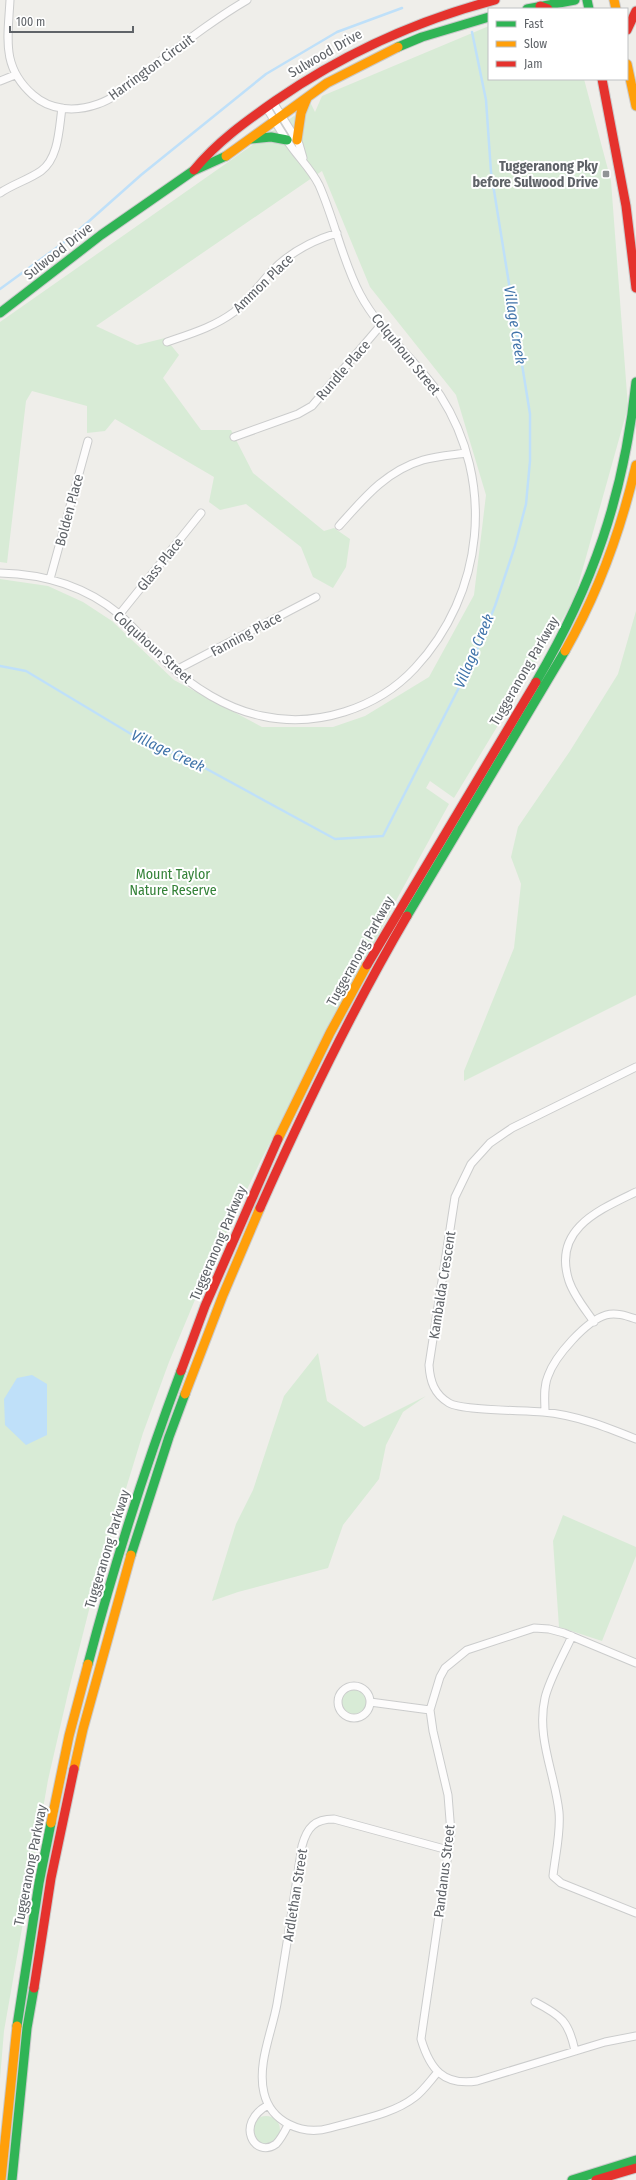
<svg xmlns="http://www.w3.org/2000/svg" width="636" height="2180" viewBox="0 0 636 2180" font-family="'Fira Sans Condensed',sans-serif">
<style>
.green{fill:#d8ebd6}
.water{fill:#bfe0f9}
.lines{fill:none;stroke-linecap:round;stroke-linejoin:round}
.stream{stroke:#bfe0f9;stroke-width:2.5}
.street-casing{stroke:#cbcccc;stroke-width:9}
.fast-casing{stroke:#cacacb;stroke-width:11}
.slow-casing{stroke:#cacacb;stroke-width:11}
.jam-casing{stroke:#cacacb;stroke-width:11}
.street{stroke:#fdfcfc;stroke-width:7}
.fast{stroke:#30b455;stroke-width:9}
.slow{stroke:#ff9f0a;stroke-width:9}
.jam{stroke:#e5322d;stroke-width:9}
.poi-dot{fill:#919496;stroke:#fff;stroke-width:1.5}
.labels{text-anchor:middle;stroke-width:4;stroke-linejoin:round;paint-order:stroke}
.street-label{font-size:14px;fill:#5f6368;stroke:#fff}
.poi-label{font-size:14px;font-weight:bold;fill:#5f6368;stroke:#fff;text-anchor:end}
.park-label{font-size:14px;fill:#348238;stroke:#fff}
.water-label{font-size:15px;font-style:italic;fill:#4174aa;stroke:#fff}
</style>
<rect width="100%" height="100%" fill="#efeeea"/>
<!-- green -->
<path class="green" d="M489 26V79H584L611 181 628 407 574 600 454 798 430 781 426 788 449 804 398 897 260 1162 197 1295 169 1362 143 1433 90 1606 68 1693 48 1780 4 2031 0 2079V579L48 586 83 602 112 621 174 680 262 727H333L365 716 429 677 474 595 486 495 456 395 370 287 322 171 96 326 137 345 165 338 179 355 163 378 201 430H231L253 473 324 531 334 528 350 539 346 567 333 588 313 577 301 547 246 504 220 510 209 502 214 477 115 419 105 431 87 433V406L32 391 26 401 7 563 0 562V322L311 104 315 112 322 96Z
M636 611V995L464 1081V1071L514 948 521 884 511 857 518 827 570 751 618 674Z
M318 1353 327 1401 364 1427 426 1396 403 1412 386 1445 379 1479 343 1525 328 1568 238 1592 212 1601 236 1524 253 1490 284 1396Z
M563 1515 636 1547V1556L602 1641 559 1627 553 1541Z
M341 1703a13 13 0 1 1 26 0a13 13 0 1 1-26 0Z
M252 2130a14 14 0 1 1 28 0a14 14 0 1 1-28 0Z"/>
<!-- water -->
<path class="water" d="M32 1375 47 1384V1435L26 1445 5 1425 4 1399 17 1378Z"/>
<g class="lines">
<!-- stream -->
<path class="stream" d="M0 289 70 238 141 175 266 74 337 32 402 8
M0 666 26 671 136 737 192 761 335 839 383 836 473 660 495 606 515 546 526 504 530 461V414L491 172 486 100 472 32"/>
<!-- street casing -->
<g class="street-casing">
<path id="street" d="M10 0C8 38 1 67 33 95 51 111 76 112 98 104 116 98 131 83 146 72 179 47 211 21 247 0
M0 81 15 75
M273 102 299 144 303 158
M0 193C13 184 28 180 41 171 59 158 59 128 62 108
M167 342C190 334 214 327 234 312 249 300 259 285 272 271 290 252 311 241 337 233
M234 437 298 414 312 406 381 325
M339 526C364 498 386 471 423 460 437 456 452 455 466 453
M0 573C43 574 85 586 119 614 136 629 150 646 166 662 192 687 227 709 262 716 316 728 377 709 415 668 484 594 496 482 440 395 416 360 380 332 360 294 342 260 335 221 319 185 312 171 302 161 293 149 283 136 275 121 266 107
M50 579 88 441
M119 615 201 513
M176 670 316 597
M636 1067 512 1128 490 1143 471 1164 455 1197 429 1365C430 1381 434 1394 449 1403 463 1411 524 1410 543 1412 576 1415 606 1427 636 1439
M594 1322C585 1309 574 1296 569 1281 552 1229 599 1210 636 1192
M545 1412C545 1401 543 1387 548 1376 555 1356 586 1321 606 1315 616 1312 627 1316 636 1319
M572 1636C564 1654 549 1680 545 1698 536 1737 555 1774 559 1812 561 1833 555 1856 553 1876L561 1883 636 1913
M636 1663 564 1633 549 1629 534 1628 467 1650 445 1668 440 1677 430 1710 433 1731 448 1795 451 1833 421 2039C430 2069 443 2086 477 2081L605 2042 636 2036
M338 1702a16 16 0 1 1 32 0a16 16 0 1 1-32 0Z
M370 1702 430 1710
M535 2002C562 2016 569 2022 575 2051
M437 2073C430 2081 423 2091 415 2097 392 2115 357 2120 330 2128 302 2136 271 2122 264 2093 257 2064 272 2032 277 2004 286 1951 294 1898 302 1846 307 1827 315 1819 334 1819L448 1850
M268 2105C234 2124 255 2159 276 2144 281 2139 285 2131 288 2125"/>
</g>
<!-- fast casing -->
<g class="fast-casing">
<path id="fast" d="M587 0 589 9
M527 9 575 0
M398 47 422 37 489 17
M251 139 271 137 287 140
M0 313 101 235 193 171 226 156
M536 682C593 585 624 495 636 382
M407 916 565 651
M131 1555 169 1437 185 1394
M88 1664C114 1565 145 1467 181 1371
M17 2026 39 1883 51 1823
M12 2180 27 2028 34 1988
M572 2180 636 2160"/>
</g>
<!-- slow casing -->
<g class="slow-casing">
<path id="slow" d="M614 0 616 9
M627 64 636 106
M297 140 301 113 307 98
M226 156 327 83 398 47
M565 651C598 593 621 530 636 465
M278 1139 330 1033 367 965
M185 1394 223 1295 260 1208
M74 1769 83 1729 131 1555
M51 1823 69 1736 88 1664
M1 2180 17 2026"/>
</g>
<!-- jam casing -->
<g class="jam-casing">
<path id="jam" d="M540 6 548 9
M627 30 636 11
M602 79 626 206 636 288
M194 170C217 142 245 122 275 101 343 54 415 21 495 0
M367 965 536 682
M260 1208C304 1109 352 1010 407 916
M181 1371 205 1306 278 1139
M34 1988 51 1878 74 1769
M596 2180 636 2168"/>
</g>
<!-- street -->
<use href="#street" class="street"/>
<!-- fast -->
<use href="#fast" class="fast"/>
<!-- slow -->
<use href="#slow" class="slow"/>
<!-- jam -->
<use href="#jam" class="jam"/>
</g>
<!-- markers -->
<rect class="poi-dot" x="602" y="170" width="8" height="8" rx="2"/>
<g class="labels">
<!-- street labels -->
<g class="street-label">
<text transform="translate(325 53) rotate(-30)" y="5">Sulwood Drive</text>
<text transform="translate(151 67) rotate(-36)" y="5">Harrington Circuit</text>
<text transform="translate(58 251) rotate(-38)" y="5">Sulwood Drive</text>
<text transform="translate(263 283) rotate(-44)" y="5">Ammon Place</text>
<text transform="translate(406 354) rotate(51)" y="5">Colquhoun Street</text>
<text transform="translate(343 370) rotate(-49)" y="5">Rundle Place</text>
<text transform="translate(69 510) rotate(-75)" y="5">Bolden Place</text>
<text transform="translate(160 564) rotate(-51)" y="5">Glass Place</text>
<text transform="translate(246 634) rotate(-28)" y="5">Fanning Place</text>
<text transform="translate(153 647) rotate(42)" y="5">Colquhoun Street</text>
<text transform="translate(524 671) rotate(-60)" y="5">Tuggeranong Parkway</text>
<text transform="translate(360 951) rotate(-61)" y="5">Tuggeranong Parkway</text>
<text transform="translate(218 1243) rotate(-67)" y="5">Tuggeranong Parkway</text>
<text transform="translate(442 1285) rotate(-81)" y="5">Kambalda Crescent</text>
<text transform="translate(107 1549) rotate(-73)" y="5">Tuggeranong Parkway</text>
<text transform="translate(30 1865) rotate(-79)" y="5">Tuggeranong Parkway</text>
<text transform="translate(444 1871) rotate(-83)" y="5">Pandanus Street</text>
<text transform="translate(295 1895) rotate(-81)" y="5">Ardlethan Street</text>
</g>
<!-- poi labels -->
<g class="poi-label">
<text x="598" y="171">Tuggeranong Pky<tspan x="598" dy="16">before Sulwood Drive</tspan></text>
</g>
<!-- park labels -->
<g class="park-label">
<text x="173" y="879">Mount Taylor<tspan x="173" dy="16">Nature Reserve</tspan></text>
</g>
<!-- water labels -->
<g class="water-label">
<text transform="translate(515 325) rotate(81)" y="5">Village Creek</text>
<text transform="translate(474 651) rotate(-67)" y="5">Village Creek</text>
<text transform="translate(168 751) rotate(25)" y="5">Village Creek</text>
</g>
</g>
<!-- legend -->
<rect x="488" y="8" width="140" height="72" fill="#ffffff" stroke="#bfc1c3"/>
<rect x="496" y="21" width="20" height="6" fill="#30b455" stroke="#bfc1c3"/>
<text x="524" y="28" font-size="12" fill="#5f6368">Fast</text>
<rect x="496" y="41" width="20" height="6" fill="#ff9f0a" stroke="#bfc1c3"/>
<text x="524" y="48" font-size="12" fill="#5f6368">Slow</text>
<rect x="496" y="61" width="20" height="6" fill="#e5322d" stroke="#bfc1c3"/>
<text x="524" y="68" font-size="12" fill="#5f6368">Jam</text>
<!-- scale -->
<path d="M10 26v6h123v-6" fill="none" stroke="#5f6368" stroke-width="2"/>
<text x="16" y="26" font-size="12" fill="#5f6368" stroke="#ffffff" stroke-width="3" paint-order="stroke">100 m</text>
</svg>
